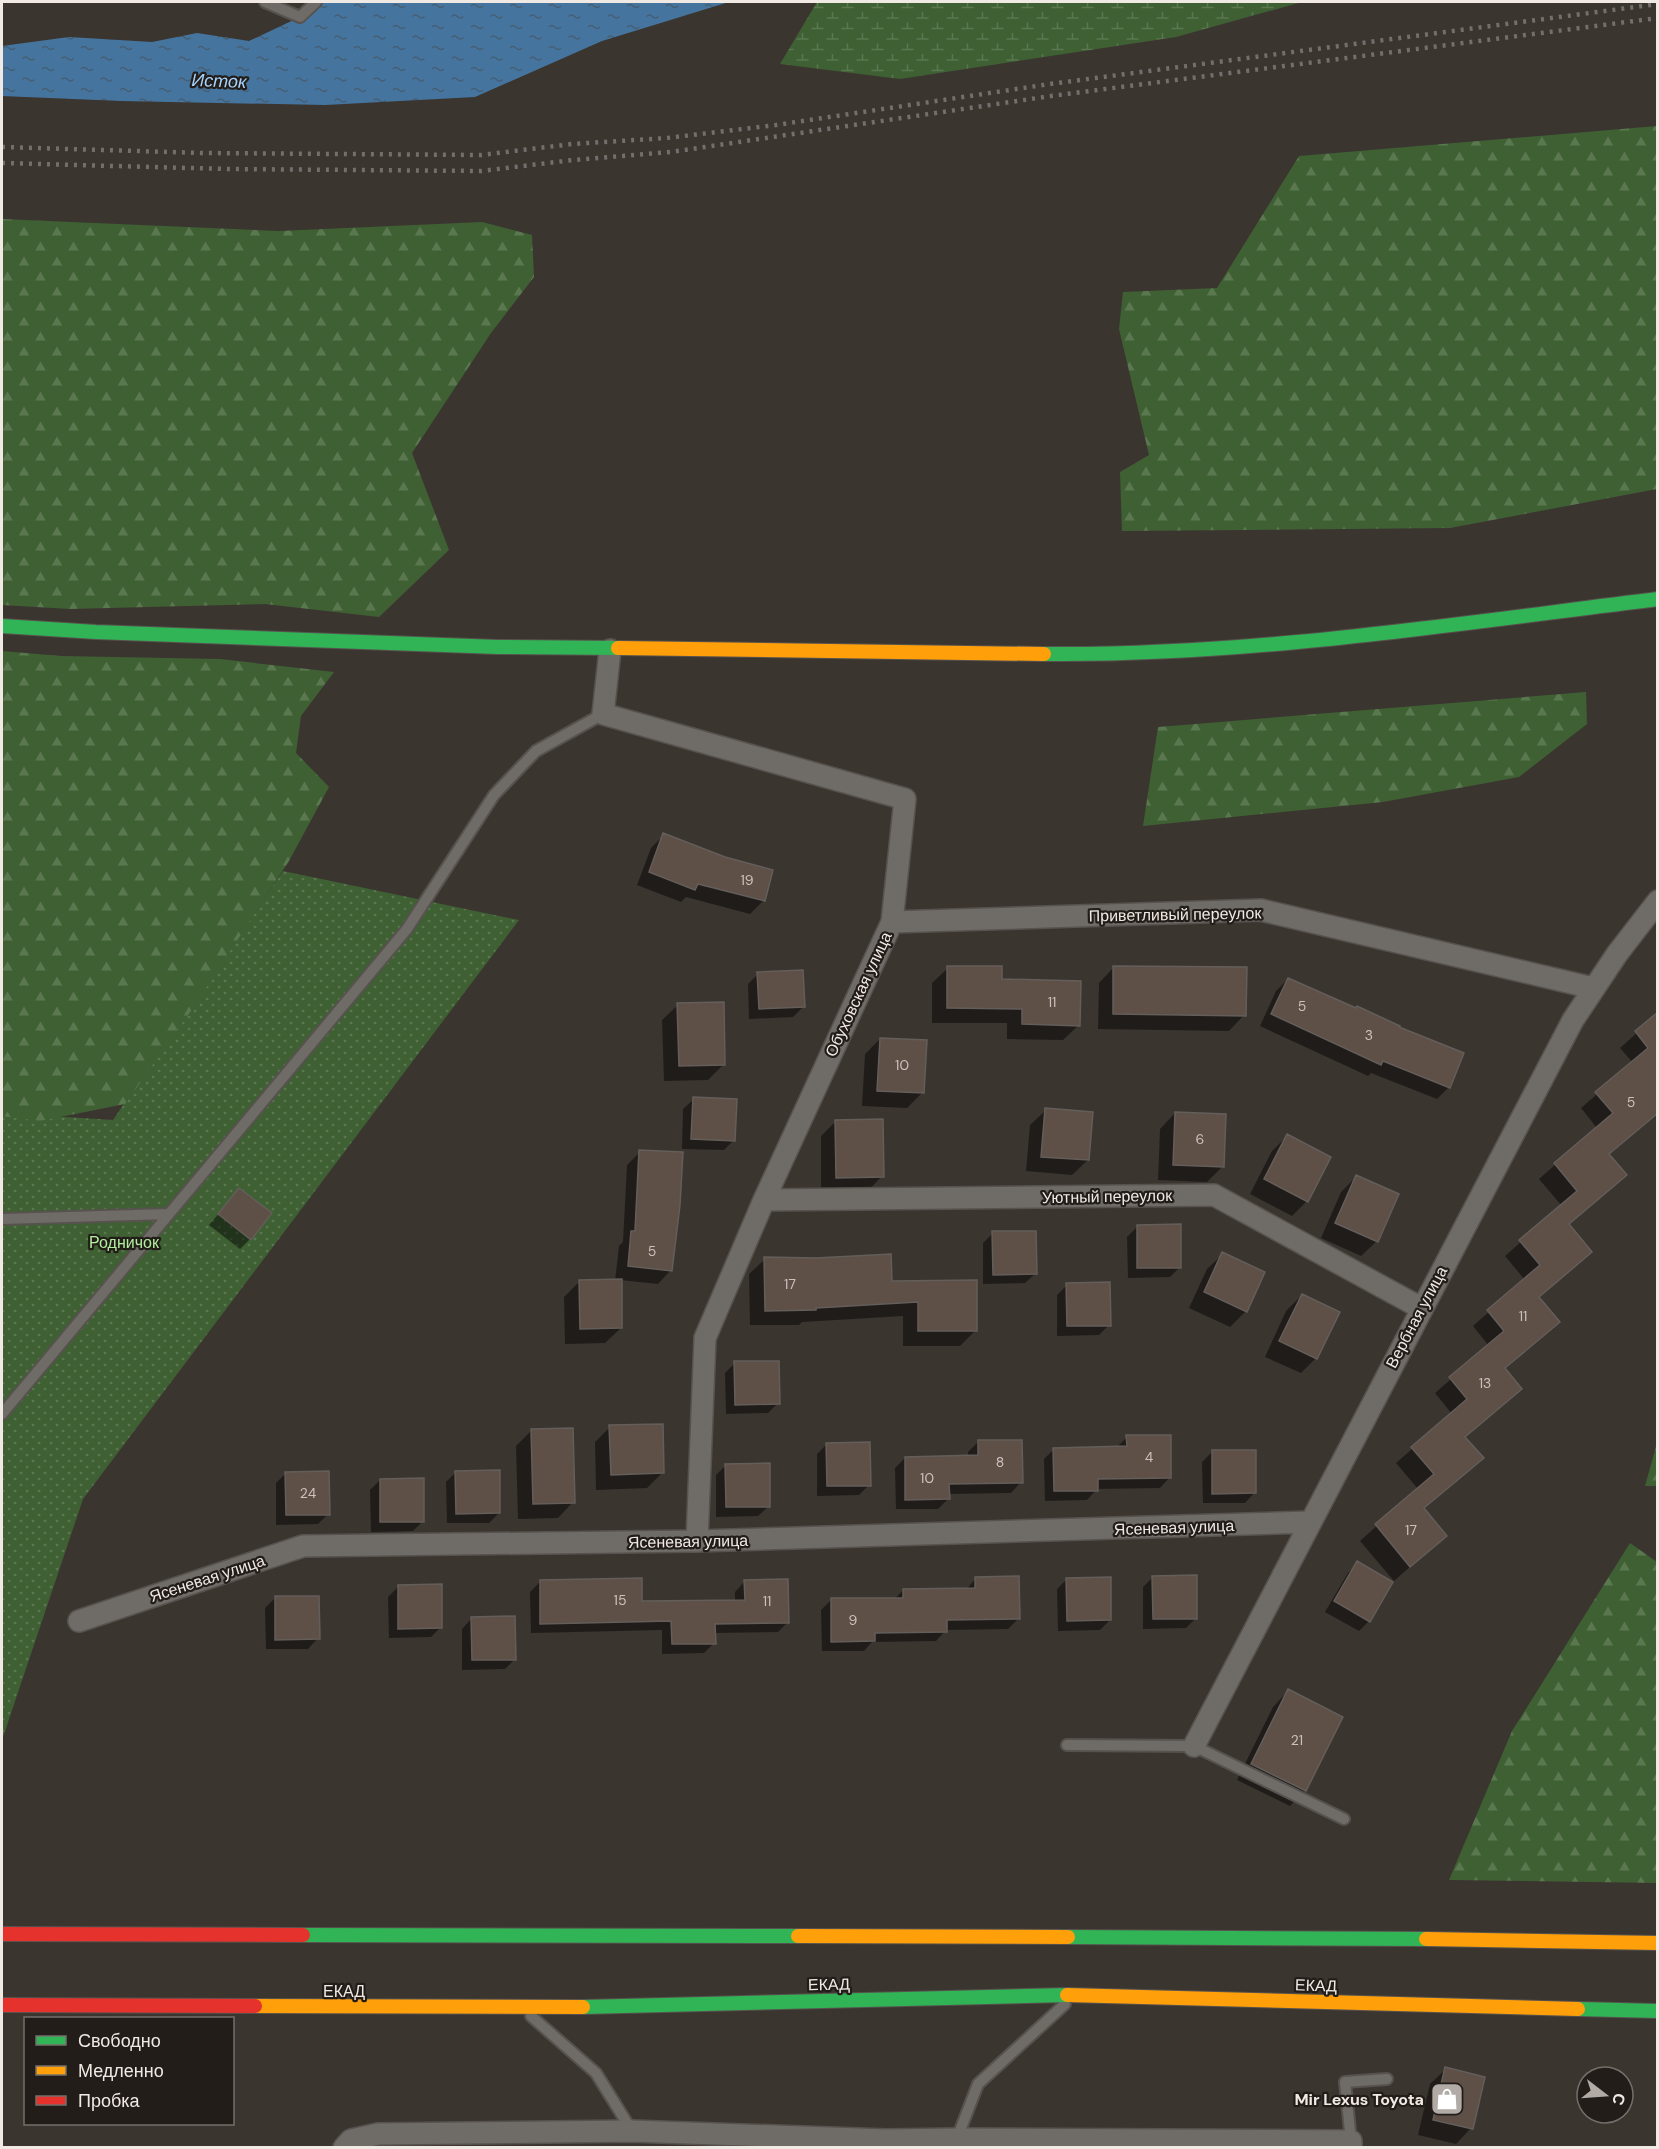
<svg xmlns="http://www.w3.org/2000/svg" width="1659" height="2149" viewBox="0 0 1659 2149" font-family="'DM Sans',sans-serif">
<style>
.grass{fill:url(#grass-dots)}
.forest{fill:url(#forest-firs)}
.wetland{fill:url(#wetland-marsh)}
.water{fill:url(#water-ripples)}
.shadow{fill:#0007}
.building{fill:#5e4f47;stroke:#645e5b;stroke-width:1.5}
.lines{fill:none;stroke-linecap:round;stroke-linejoin:round}
.lane-casing{stroke:#57524e;stroke-width:14}
.street-casing{stroke:#57524e;stroke-width:24}
.fast-casing{stroke:#57524e;stroke-width:16}
.slow-casing{stroke:#57524e;stroke-width:16}
.jam-casing{stroke:#57524e;stroke-width:16}
.lane{stroke:#6f6b67;stroke-width:10}
.street{stroke:#6f6b67;stroke-width:21}
.fast{stroke:#30b455;stroke-width:14}
.slow{stroke:#ff9f0a;stroke-width:14}
.jam{stroke:#e5322d;stroke-width:14}
.rail{stroke:#726f6c;stroke-width:4.5;stroke-dasharray:3 6;stroke-linecap:butt}
.labels{text-anchor:middle;stroke-width:4.5;stroke-linejoin:round;paint-order:stroke}
.number-label{font-size:14px;fill:#ccc2bd}
.street-label{font-size:16px;fill:#f0e9e4;stroke:#221d19}
.park-label{font-size:16px;fill:#b0ed9d;stroke:#221d19}
.poi-label{font-size:16px;font-weight:bold;fill:#f0e9e4;stroke:#221d19;text-anchor:end}
.water-label{font-size:18px;font-style:italic;fill:#a6d2fb;stroke:#221d19}
</style>
<defs>
<pattern id="grass-dots" width="8" height="8" patternUnits="userSpaceOnUse" patternTransform="scale(1.5)"><rect width="8" height="8" fill="#3e6033"/><path d="M2 2h.1M6 6h.1" fill="none" stroke="#5a7750" stroke-width="1.8" stroke-linecap="round"/></pattern>
<pattern id="forest-firs" width="22" height="20" patternUnits="userSpaceOnUse" patternTransform="scale(1.5)"><rect width="22" height="20" fill="#3e6033"/><path d="M5 1l3.5 6h-7zM16 11l3.5 6h-7z" fill="#5a7750"/></pattern>
<pattern id="wetland-marsh" width="20" height="14" patternUnits="userSpaceOnUse" patternTransform="scale(1.5)"><rect width="20" height="14" fill="#3e6033"/><path d="M1 5h8M5 5V1M11 12h8M15 12V8" fill="none" stroke="#5a7750"/></pattern>
<pattern id="water-ripples" width="26" height="14" patternUnits="userSpaceOnUse" patternTransform="scale(1.5)"><rect width="26" height="14" fill="#45759f"/><path d="M2 4q2-2 4 0t4 0M15 11q2-2 4 0t4 0" fill="none" stroke="#465e72"/></pattern>
</defs>
<rect width="100%" height="100%" fill="#3b3530"/>
<!-- grass -->
<path class="grass" d="M283 871 519 920 83 1499 2 1740V1113L113 1120Z"/>
<!-- forest -->
<path class="forest" d="M1657 126V489L1450 528 1122 531 1120 472 1149 455 1119 329 1123 292 1217 288 1299 156Z
M2 219 279 231 482 222 532 235 534 277 491 333 412 453 449 550 379 617 265 604 70 609 2 605Z
M2 651 61 656 220 659 334 672 301 716 296 753 329 787 289 861 193 1008 125 1104 40 1121 2 1116Z
M1586 692 1587 724 1519 777 1383 802 1143 826 1158 727Z
M1657 1443V1486H1645Z
M1630 1543 1657 1562V1883L1449 1880 1512 1731Z"/>
<!-- wetland -->
<path class="wetland" d="M817 2H1302L1176 37 900 79 780 64Z"/>
<!-- water -->
<path class="water" d="M316 2H729L602 41 475 97 325 105 121 101 2 96V46L69 37 152 42 197 33 249 41 300 17Z"/>
<!-- shadow -->
<path class="shadow" d="M664 835 763 901 750 914 686 897 681 902 637 885 651 848Z
M1114 967 1244 1015 1229 1031 1098 1029 1099 983Z
M948 968 1001 980 1079 1025 1063 1040 1007 1039V1023H932V983Z
M758 974 803 1007 793 1017 749 1019 748 984Z
M1288 979 1449 1087 1437 1099 1371 1073 1368 1076 1260 1026 1276 991Z
M678 1005 724 1064 708 1080 664 1081 662 1020Z
M1658 1014 1651 1119 1608 1155 1625 1175 1568 1225 1590 1252 1538 1298 1558 1322 1504 1370 1520 1389 1465 1438 1482 1458 1423 1510 1445 1536 1394 1581 1360 1541 1418 1489 1396 1463 1452 1414 1435 1393 1489 1346 1473 1326 1525 1280 1505 1256 1562 1206 1539 1179 1597 1128 1581 1108 1633 1063 1620 1048Z
M880 1039 923 1092 907 1108 862 1106 865 1054Z
M694 1099 734 1140 724 1150 682 1149 683 1109Z
M1046 1110 1088 1160 1072 1175 1026 1171 1030 1125Z
M1175 1113 1223 1166 1207 1182 1158 1180 1160 1129Z
M836 1121 882 1176 867 1192 821 1193V1136Z
M1287 1136 1307 1201 1292 1216 1250 1194 1272 1151Z
M640 1152 671 1270 658 1284 620 1280 621 1328 605 1343 565 1344 564 1297 580 1281H615L619 1246 623 1242 627 1165Z
M1356 1177 1377 1241 1361 1256 1321 1238 1341 1192Z
M239 1190 250 1239 240 1249 209 1225Z
M1137 1227 1180 1267 1170 1277 1128 1278 1127 1237Z
M993 1233 1036 1273 1025 1283 983 1284V1243Z
M1223 1254 1246 1311 1230 1327 1189 1308 1207 1269Z
M765 1259 891 1283 976 1330 960 1346H903V1316L802 1322 799 1325H750L749 1274Z
M1067 1285 1109 1325 1099 1335 1057 1336V1295Z
M1302 1295 1316 1358 1301 1373 1265 1357 1286 1311Z
M735 1363 778 1403 768 1413 726 1414 725 1373Z
M610 1427 662 1473 647 1488 596 1490 595 1442Z
M532 1430 573 1502 558 1518 518 1519 516 1446Z
M1127 1437 1170 1477 1160 1488 1097 1489 1087 1500 1045 1501 1044 1459 1054 1449 1117 1447Z
M978 1442 1021 1482 1011 1493 948 1494V1499L938 1509H896L895 1468 905 1458 968 1457V1452Z
M827 1444 869 1485 859 1495 817 1496V1454Z
M1212 1452 1255 1492 1245 1503H1203L1202 1462Z
M726 1465 769 1506 758 1516 716 1517V1475Z
M456 1472 499 1513 489 1523H447L446 1482Z
M286 1473 328 1514 318 1524 276 1525V1483Z
M380 1480 423 1521 413 1531 371 1532 370 1490Z
M1358 1563 1369 1621 1359 1631 1325 1612 1348 1573Z
M1153 1577 1196 1618 1186 1628 1143 1629V1587Z
M976 1578 1018 1619 1008 1629 946 1630 936 1641 872 1642 864 1651H822L821 1610 831 1600 895 1599 903 1590H966Z
M1067 1579 1110 1620 1100 1630 1058 1631 1057 1589Z
M745 1581 788 1622 778 1632 714 1633V1643L704 1653 662 1654V1630L531 1633 530 1592 540 1582 641 1603 735 1601V1592Z
M398 1587 441 1627 431 1637 389 1638 388 1597Z
M275 1598 318 1638 308 1649H266L265 1608Z
M472 1618 515 1659 505 1669 462 1670V1629Z
M1288 1691 1305 1790 1290 1806 1237 1780 1273 1707Z
M1446 2069 1471 2128 1456 2144 1418 2135 1430 2084Z"/>
<!-- building -->
<path class="building" d="M663 833 725 857 773 870 765 901 698 884 695 890 649 872Z
M947 966H1002V979L1081 981 1080 1026 1022 1024V1009L947 1008Z
M1113 966 1247 967 1246 1016 1113 1014Z
M803 970 805 1007 759 1009 757 972Z
M1288 978 1356 1008 1357 1006 1400 1026 1399 1027 1464 1053 1450 1088 1383 1061 1381 1065 1271 1014Z
M724 1002 725 1065 679 1066 677 1003Z
M1658 1012V1113L1609 1154 1627 1175 1569 1224 1592 1252 1539 1297 1560 1322 1505 1368 1522 1389 1465 1437 1484 1458 1424 1508 1447 1536 1410 1567 1375 1524 1434 1474 1411 1447 1467 1399 1449 1377 1504 1331 1487 1310 1540 1265 1519 1240 1577 1191 1554 1163 1613 1113 1595 1092 1648 1048 1635 1031Z
M880 1038 927 1040 924 1093 877 1091Z
M693 1097 737 1099 735 1141 691 1139Z
M1045 1108 1093 1112 1089 1160 1041 1157Z
M1175 1112 1226 1114 1224 1167 1173 1165Z
M883 1119 884 1177 836 1178 835 1120Z
M1287 1134 1331 1157 1308 1202 1264 1179Z
M639 1150 683 1152 680 1205 672 1271 628 1266 631 1231H635Z
M1356 1175 1399 1194 1378 1242 1335 1223Z
M239 1188 272 1213 251 1240 218 1214Z
M1181 1224V1268H1137V1225Z
M992 1231H1036L1037 1274 993 1275Z
M1222 1252 1265 1272 1247 1312 1204 1292Z
M891 1254 892 1281 977 1280V1331H918V1302L816 1308V1310L765 1311 764 1257 816 1258Z
M622 1279V1328L580 1329 579 1280Z
M1110 1282 1111 1326H1067L1066 1283Z
M1302 1294 1340 1312 1317 1359 1279 1341Z
M734 1361H779L780 1404 735 1405Z
M663 1424 664 1473 611 1475 609 1425Z
M573 1428 575 1503 533 1504 531 1429Z
M1126 1435H1171V1478L1098 1479V1491H1054L1053 1448 1127 1446Z
M978 1440H1022L1023 1483 949 1484 950 1499 905 1500V1457L978 1455Z
M870 1442 871 1486H827L826 1443Z
M1212 1450H1256V1493L1212 1494Z
M770 1463V1507H726L725 1464Z
M500 1470V1513L456 1514 455 1471Z
M329 1471 330 1515H286L285 1472Z
M424 1478V1522H380V1479Z
M1357 1561 1393 1582 1370 1622 1334 1601Z
M1197 1575V1619H1153L1152 1576Z
M1019 1576 1020 1619 947 1620V1632L875 1633V1641L831 1642V1598H903V1589L975 1588V1577Z
M1111 1577V1620L1067 1621 1066 1578Z
M642 1578V1601L745 1600 744 1580 788 1579 789 1623 715 1624 716 1644H672L671 1621 540 1624V1580Z
M442 1584V1628L398 1629V1585Z
M275 1596H319L320 1639 275 1640Z
M515 1616 516 1660H472L471 1617Z
M1288 1689 1343 1717 1306 1791 1251 1764Z
M1445 2067 1485 2077 1473 2129 1433 2120Z"/>
<g class="lines">
<!-- lane casing -->
<g class="lane-casing">
<path id="lane" d="M265 2 300 17 316 2
M2 1219 169 1214
M2 1414 407 929 494 795 536 751 603 714
M1067 1745 1194 1746 1344 1819
M531 2016 596 2073 632 2131
M956 2141 978 2084 1065 2004
M1351 2141 1345 2082 1387 2079"/>
</g>
<!-- street casing -->
<g class="street-casing">
<path id="street" d="M610 650 603 714 905 799 892 922 764 1200 705 1338 697 1541
M892 922 1261 910 1593 988
M764 1200 1214 1195 1421 1308
M79 1621 303 1546 697 1541 1309 1522
M1194 1746 1573 1020 1617 954 1658 901
M344 2148 351 2140 378 2134 632 2131 886 2140 957 2139 1351 2141V2148"/>
</g>
<!-- fast casing -->
<g class="fast-casing">
<path id="fast" d="M2 626 96 632 498 647 618 648
M1044 654C1250 656 1454 624 1658 599
M303 1935 798 1936
M1068 1937 1426 1939
M583 2007 1067 1995
M1578 2009 1658 2011"/>
</g>
<!-- slow casing -->
<g class="slow-casing">
<path id="slow" d="M618 648 1044 654
M798 1936 1068 1937
M1426 1939 1658 1943
M1067 1995 1578 2009
M255 2006 583 2007"/>
</g>
<!-- jam casing -->
<g class="jam-casing">
<path id="jam" d="M2 1934 303 1935
M2 2005 255 2006"/>
</g>
<!-- lane -->
<use href="#lane" class="lane"/>
<!-- street -->
<use href="#street" class="street"/>
<!-- fast -->
<use href="#fast" class="fast"/>
<!-- slow -->
<use href="#slow" class="slow"/>
<!-- jam -->
<use href="#jam" class="jam"/>
<!-- rail -->
<path class="rail" d="M2 147 203 153 481 155 572 144 667 138 776 125 1050 84 1658 4
M2 163 227 169 481 171 573 160 671 152 1051 96 1658 18"/>
</g>
<!-- icons -->
<defs>
<g id="shop-square" transform="scale(1.725)"><rect x="-9" y="-9" width="18" height="18" rx="4" fill="#b1aaa5" stroke="#221d19"/><path d="M-5-2.5h2.3a2.7 3.5 0 0 1 5.4 0H5L5.5 6h-11ZM-1.5-2.5h3a1.5 2.3 0 0 0-3 0Z" fill="#fff"/></g>
</defs>
<g fill-rule="evenodd">
<use href="#shop-square" x="1447" y="2099"/>
</g>
<g class="labels">
<!-- number labels -->
<g class="number-label">
<text x="747" y="885">19</text>
<text x="1052" y="1007">11</text>
<text x="1302" y="1011">5</text>
<text x="1369" y="1040">3</text>
<text x="902" y="1070">10</text>
<text x="1631" y="1107">5</text>
<text x="1200" y="1144">6</text>
<text x="652" y="1256">5</text>
<text x="790" y="1289">17</text>
<text x="1523" y="1321">11</text>
<text x="1485" y="1388">13</text>
<text x="1149" y="1462">4</text>
<text x="1000" y="1467">8</text>
<text x="927" y="1483">10</text>
<text x="308" y="1498">24</text>
<text x="1411" y="1535">17</text>
<text x="620" y="1605">15</text>
<text x="767" y="1606">11</text>
<text x="853" y="1625">9</text>
<text x="1297" y="1745">21</text>
</g>
<!-- street labels -->
<g class="street-label">
<text transform="translate(1175 914) rotate(-1)" y="6">Приветливый переулок</text>
<text transform="translate(858 994) rotate(-65)" y="6">Обуховская улица</text>
<text transform="translate(1107 1196) rotate(-1)" y="6">Уютный переулок</text>
<text transform="translate(1416 1317) rotate(-62)" y="6">Вербная улица</text>
<text transform="translate(1174 1527) rotate(-2)" y="6">Ясеневая улица</text>
<text transform="translate(688 1541) rotate(-1)" y="6">Ясеневая улица</text>
<text transform="translate(207 1578) rotate(-18)" y="6">Ясеневая улица</text>
<text transform="translate(829 1984) rotate(-1)" y="6">ЕКАД</text>
<text transform="translate(1316 1985) rotate(2)" y="6">ЕКАД</text>
<text x="344" y="1997">ЕКАД</text>
</g>
<!-- park labels -->
<g class="park-label">
<text x="124" y="1248">Родничок</text>
</g>
<!-- poi labels -->
<g class="poi-label">
<text x="1424" y="2105">Mir Lexus Toyota</text>
</g>
<!-- water labels -->
<g class="water-label">
<text transform="translate(219 81) rotate(2)" y="6">Исток</text>
</g>
</g>
<!-- border -->
<rect width="1659" height="2149" fill="none" stroke="#f0e9e4" stroke-width="6"/>
<!-- legend -->
<rect x="24" y="2017" width="210" height="108" fill="#221d19" stroke="#746f6a" stroke-width="1.5"/>
<rect x="36" y="2036" width="30" height="9" fill="#30b455" stroke="#746f6a" stroke-width="1.5"/>
<text x="78" y="2047" font-size="18" fill="#f0e9e4">Свободно</text>
<rect x="36" y="2066" width="30" height="9" fill="#ff9f0a" stroke="#746f6a" stroke-width="1.5"/>
<text x="78" y="2077" font-size="18" fill="#f0e9e4">Медленно</text>
<rect x="36" y="2096" width="30" height="9" fill="#e5322d" stroke="#746f6a" stroke-width="1.5"/>
<text x="78" y="2107" font-size="18" fill="#f0e9e4">Пробка</text>
<!-- north arrow -->
<g transform="translate(1605 2095) rotate(107)"><circle r="28" fill="#221d19" stroke="#746f6a" stroke-width="1.5"/>
<path d="M0-4.5L10 22L0 15L-10 22Z" fill="#b1aaa5"/>
<text y="-9" font-size="16" font-weight="bold" text-anchor="middle" fill="#f0e9e4">С</text>
</g>
</svg>
